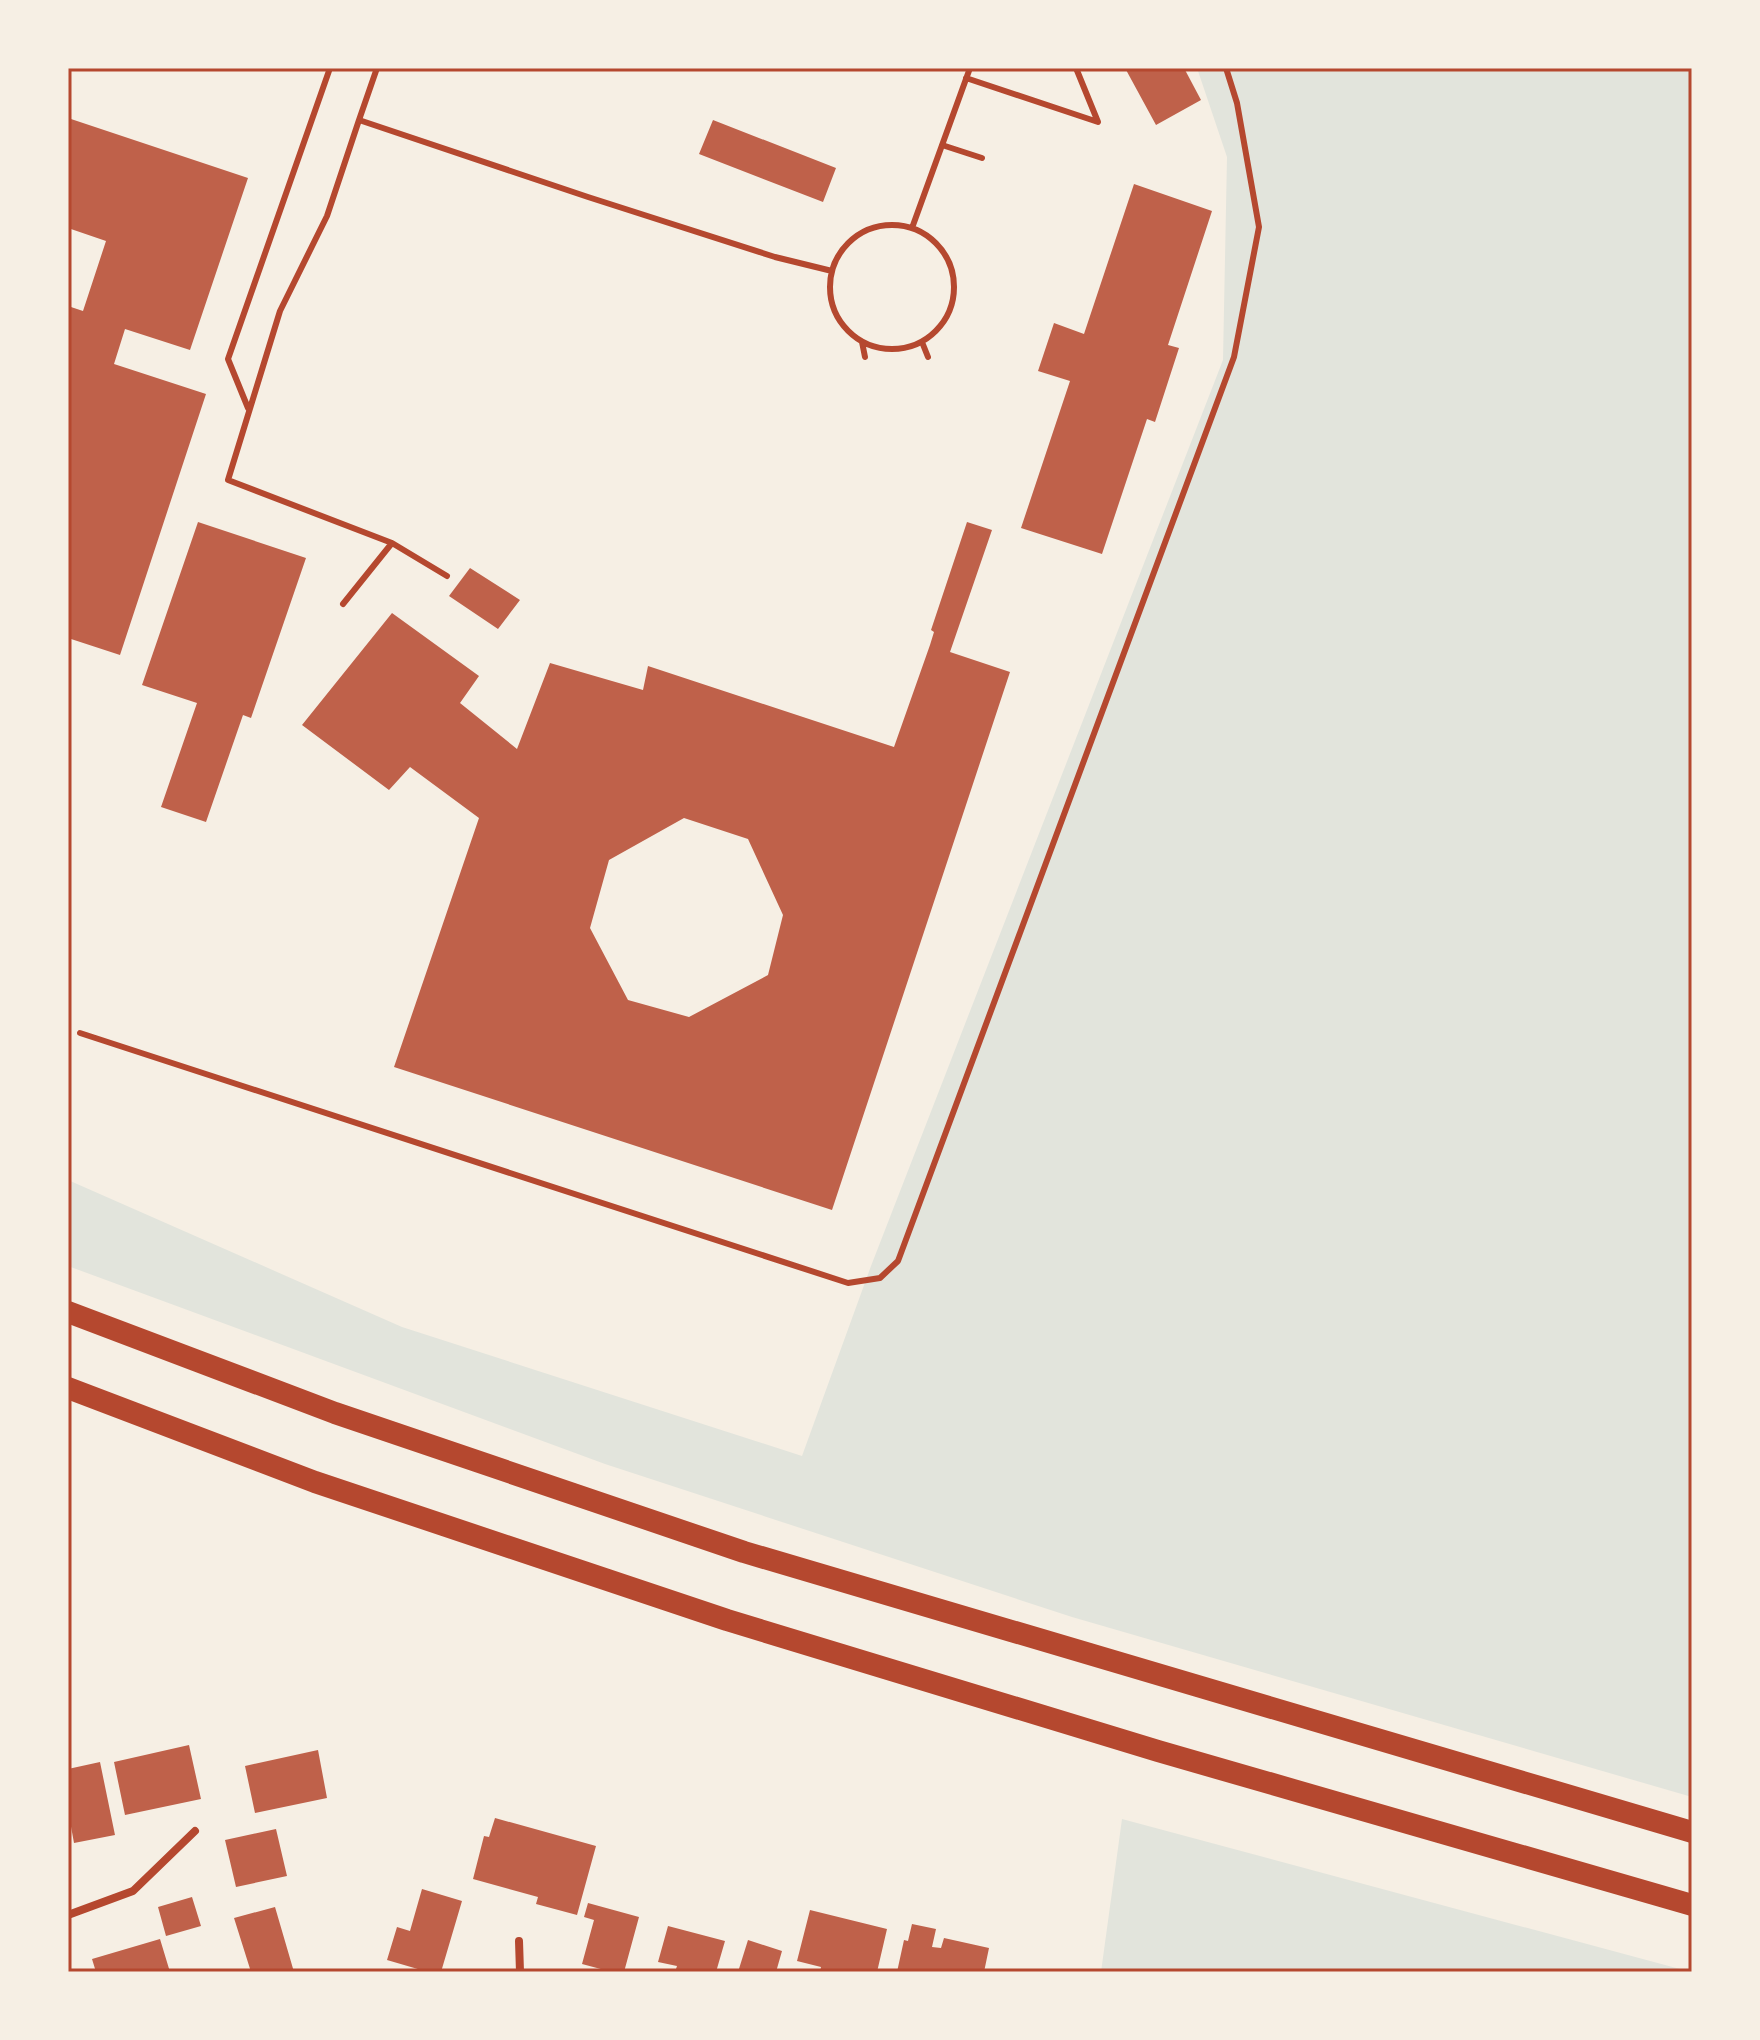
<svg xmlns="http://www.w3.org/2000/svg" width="1760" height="2040" viewBox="0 0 1760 2040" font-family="'Times New Roman',serif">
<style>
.green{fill:#e2e4dc}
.building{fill:#bf614a;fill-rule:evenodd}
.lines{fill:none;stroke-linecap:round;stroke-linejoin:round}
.service{stroke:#b5482f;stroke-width:6}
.minor{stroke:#b5482f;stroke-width:8}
.trunk{stroke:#b5482f;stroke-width:22}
.neatline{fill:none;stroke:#b5482f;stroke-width:3}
</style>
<rect width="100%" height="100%" fill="#f6efe4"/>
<!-- green -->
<path class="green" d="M1197 68H1692V1797L1072 1617 605 1464 68 1266V1180L402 1327 802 1456 871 1266 1223 360 1227 157Z
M1122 1819 1691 1972H1101Z"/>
<!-- building -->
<path class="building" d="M1125 68H1184L1201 100 1156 125Z
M68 118 248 178 190 350 125 329 114 364 206 394 120 655 68 638V306L83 311 106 241 68 228Z
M713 120 836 168 823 202 699 154Z
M1134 184 1212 211 1168 345 1179 348 1155 422 1147 419 1102 554 1021 528 1070 381 1038 371 1054 323 1084 334Z
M198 522 306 558 251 718 243 715 206 822 161 807 197 703 142 685Z
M967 522 992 530 950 652 1010 672 832 1210 394 1067 479 818 410 767 389 790 302 725 392 613 479 676 460 703 517 749 550 663 643 690 648 666 894 747 930 645 934 632 931 630ZM684 818 748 839 783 915 768 975 689 1017 628 1000 590 928 609 860Z
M470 568 520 600 498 629 449 596Z
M189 1745 201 1799 125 1815 114 1762Z
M318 1750 327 1798 255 1813 245 1766Z
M100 1762 115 1835 74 1843 68 1810V1769Z
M495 1818 596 1846 577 1915 536 1904 538 1897 473 1879 484 1836 489 1837Z
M276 1829 287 1876 236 1887 225 1840Z
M422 1889 462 1901 441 1972H428L387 1960 397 1927 410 1931Z
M192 1897 201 1926 166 1936 158 1907Z
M588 1903 639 1917 624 1972H612L582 1964 594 1920 584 1917Z
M275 1907 294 1972H251L234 1918Z
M810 1910 887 1929 877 1972H820L821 1967 797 1961Z
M912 1924 936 1929 932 1947 941 1948 944 1938 989 1948 984 1972H897L904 1940 908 1941Z
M668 1926 725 1941 716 1972H675L677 1966 658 1962Z
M160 1939 170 1972H96L92 1959Z
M748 1940 782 1951 776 1972H738Z"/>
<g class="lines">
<!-- service -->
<path class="service" d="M377 68 359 120 588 197 775 257 832 271
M966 78 1098 122 1076 68
M942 145 982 158
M830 287a62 62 0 1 1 124 0a62 62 0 1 1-124 0Z
M912 228 970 68
M862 342 865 357
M922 342 928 357
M248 408 228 359 330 68
M392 543 447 576
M343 604 392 543 228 480 280 311 327 216 359 120
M80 1033 848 1283 880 1278 898 1261 1234 357 1259 227 1237 103 1226 68"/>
<!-- minor -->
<path class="minor" d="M68 1915 133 1891 195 1831
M519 1941 520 1972"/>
<!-- trunk -->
<path class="trunk" d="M68 1312 335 1413 744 1552 1692 1832
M68 1388 315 1482 727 1620 1158 1751 1692 1905"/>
</g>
<!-- border -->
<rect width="1760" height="2040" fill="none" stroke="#f6efe4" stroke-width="140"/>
<rect x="70" y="70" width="1620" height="1900" class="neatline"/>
</svg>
